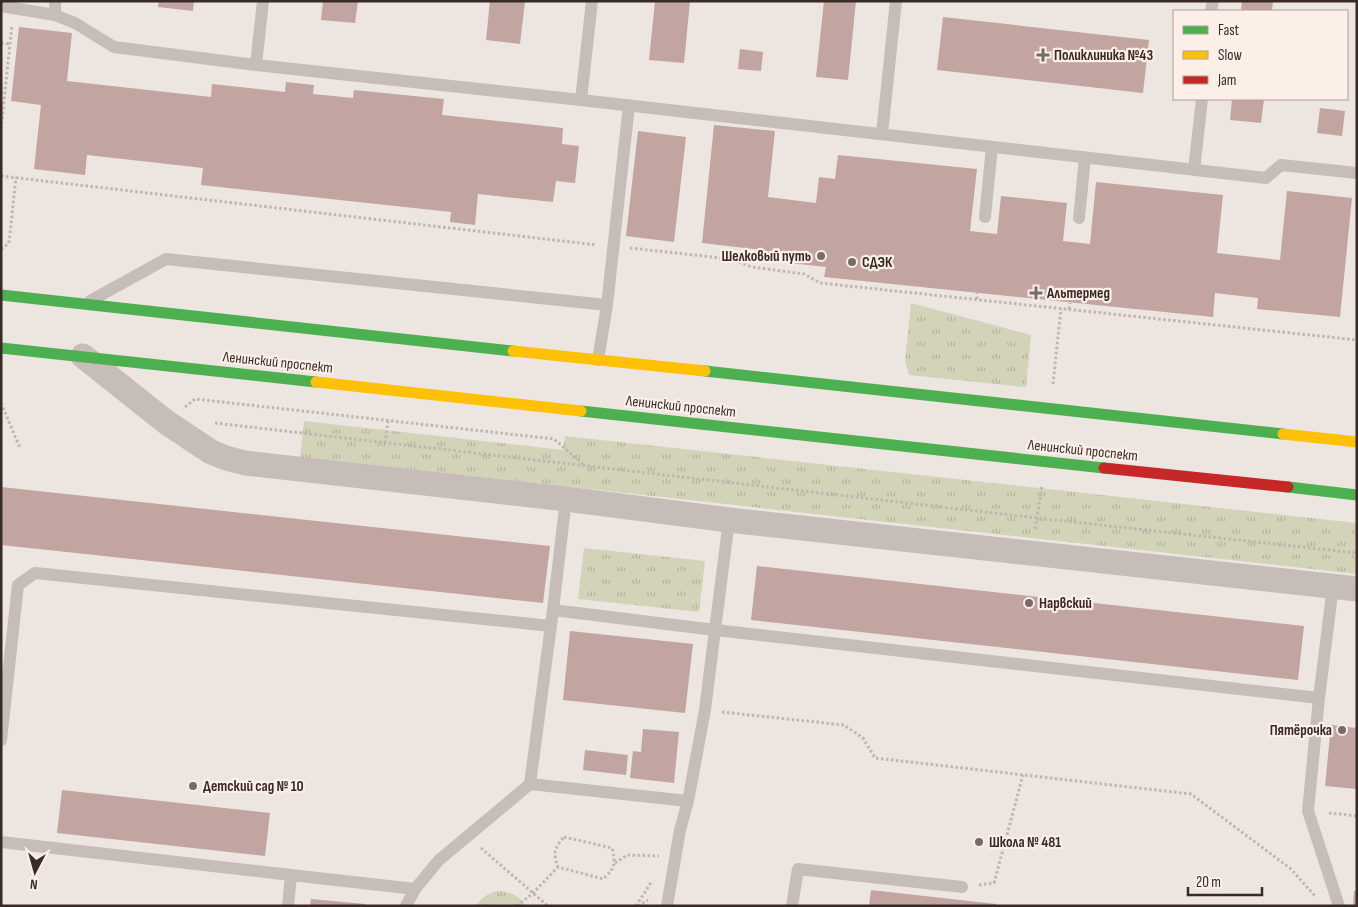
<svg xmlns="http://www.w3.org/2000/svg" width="1358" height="907" viewBox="0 0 1358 907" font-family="'Sofia Sans Condensed',sans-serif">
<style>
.grass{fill:url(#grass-tufts)}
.building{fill:#c2a5a0}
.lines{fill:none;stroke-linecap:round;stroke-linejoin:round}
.path{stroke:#bfb6b1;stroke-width:3;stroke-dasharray:2.5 2.5;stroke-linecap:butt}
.lane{stroke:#c6bdb9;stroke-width:12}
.street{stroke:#c6bdb9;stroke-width:25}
.fast{stroke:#4caf50;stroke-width:11}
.slow{stroke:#ffc107;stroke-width:11}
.jam{stroke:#c62828;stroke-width:11}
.poi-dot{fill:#776b68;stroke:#fbefe7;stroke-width:2}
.labels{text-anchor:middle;stroke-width:4.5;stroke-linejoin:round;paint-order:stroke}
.poi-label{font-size:15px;font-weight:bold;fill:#382a27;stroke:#fbefe7;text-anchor:start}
.street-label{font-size:15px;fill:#382a27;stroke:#fbefe7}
</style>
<defs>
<pattern id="grass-tufts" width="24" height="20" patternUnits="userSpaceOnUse" patternTransform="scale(1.25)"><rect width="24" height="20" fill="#d2d3b9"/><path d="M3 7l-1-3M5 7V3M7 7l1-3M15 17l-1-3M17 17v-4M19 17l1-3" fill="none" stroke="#b5b59f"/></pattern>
</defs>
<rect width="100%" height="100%" fill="#ede5e0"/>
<!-- grass -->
<path class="grass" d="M911 303 1031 335 1026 387 909 375 905 361Z
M304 421 563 450 565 436 1357 523V574L300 457Z
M584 548 705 561 699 612 578 599Z
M498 891C510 892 519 895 525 906H476C482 897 488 893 498 891Z"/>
<!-- building -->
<path class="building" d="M159 1H194L193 11 158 7Z
M323 1H358L355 23 321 20Z
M490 1H525L520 44 486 40Z
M655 1H690L684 63 649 60Z
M824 1H856L848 80 816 77Z
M1242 1H1273L1272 11H1241Z
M943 17 1149 40 1143 93 937 70Z
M19 27 72 33 67 81 211 97 212 84 285 92 286 82 314 85 313 94 353 98 354 90 444 99 442 115 563 128 562 144 579 146 575 183 556 181 553 202 478 194 475 225 450 222 451 212 201 185 203 168 87 155 85 175 34 169 41 105 11 101Z
M740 49 763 52 761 71 738 69Z
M1232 99H1264L1261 123 1230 120Z
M1320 108 1345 111 1342 136 1317 133Z
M714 125 775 131 768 197 816 203 819 177 835 179 838 155 977 169 970 231 997 234 1001 196 1067 203 1063 241 1090 244 1096 182 1223 195 1217 253 1280 260 1287 191 1352 198 1340 317 1257 309 1258 298 1215 293 1213 317 824 277 826 267 761 260 762 250 702 243Z
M638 131 686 137 674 242 626 236Z
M1 487 550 546 543 603 1 545Z
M757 566 1304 626 1298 680 751 620Z
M570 631 693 644 685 713 563 700Z
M1331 725 1357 728V789L1325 786Z
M643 729 679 732 674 783 630 778 633 751 641 752Z
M585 750 628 755 626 775 583 770Z
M62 790 270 813 265 856 57 833Z
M871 890 996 904V906H869Z
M1354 891H1357V906H1353Z
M311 899 365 904V906H310Z"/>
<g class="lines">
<!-- path -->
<path class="path" d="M1 43 10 44
M1 129 12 25
M1 176 597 245
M630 248 731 259 752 267 804 274 820 283 1357 340
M1 249 9 243 16 177
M977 299V293
M1069 309 1070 303
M1053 384 1061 308
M1 403 20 448
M185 407 195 399 554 439 584 465
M215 423 1037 518 1357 553
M385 443 388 421
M1035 529 1042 486
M722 712 844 725 863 738 875 758 1191 794 1291 869 1315 896
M1329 813 1357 816
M564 837 612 848C616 863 615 869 603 879L558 867C553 852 554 849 564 837Z
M481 848 548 906
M615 863 627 855 659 856
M979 885 994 883 1023 775
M517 906 533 893 558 867
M636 906 652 881
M638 906 648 900"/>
<!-- lane -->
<path class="lane" d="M1 6 55 15 75 23 114 47 256 65 581 100 1266 178 1281 165 1357 173
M1211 11 1213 1
M55 15V1
M256 65 263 1
M581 100 592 1
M882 134 896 1
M1194 170 1202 99
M985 217 992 147
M1079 218 1085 158
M90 301 166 259 607 305
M598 360 607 305 629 105
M1333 586 1319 698 1308 811 1339 906
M553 610 715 630 729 520
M1 740 18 585 35 573 551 626
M530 784 688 801
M1 842 291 875
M415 889 439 860 530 784 553 610 566 499
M288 906 291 875 415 889 406 906
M667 906 680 830 688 801 705 710 715 630 1319 698
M792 906 798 869 962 887"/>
<!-- street -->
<path class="street" d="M83 356 166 422 211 452 226 458 245 463 566 499 729 520 1357 589"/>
<!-- fast -->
<path class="fast" d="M1 295 513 351
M1 348 316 382
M705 371 1283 434
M581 411 1104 468
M1288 487 1357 495"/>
<!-- slow -->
<path class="slow" d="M513 351 705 371
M316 382 581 411
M1283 434 1357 442"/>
<!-- jam -->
<path class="jam" d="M1104 468 1288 487"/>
</g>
<!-- markers -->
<g class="poi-dot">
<path d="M1040.5 47.5h5v5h5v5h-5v5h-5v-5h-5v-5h5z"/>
<circle cx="821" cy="256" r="5"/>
<circle cx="852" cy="262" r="5"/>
<path d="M1033.5 285.5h5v5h5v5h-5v5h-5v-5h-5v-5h5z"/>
<circle cx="1029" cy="603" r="5"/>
<circle cx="1342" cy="730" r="5"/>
<circle cx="193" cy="786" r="5"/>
<circle cx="979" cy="842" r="5"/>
</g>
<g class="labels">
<!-- poi labels -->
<g class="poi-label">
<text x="1054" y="60">Поликлиника №43</text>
<text x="811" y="261" text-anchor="end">Шелковый путь</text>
<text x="862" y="267">СДЭК</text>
<text x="1047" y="298">Альтермед</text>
<text x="1039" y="608">Нарвский</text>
<text x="1332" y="735" text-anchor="end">Пятёрочка</text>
<text x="203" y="791">Детский сад № 10</text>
<text x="989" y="847">Школа № 481</text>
</g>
<!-- street labels -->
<g class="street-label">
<text transform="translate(278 362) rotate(6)" y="5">Ленинский проспект</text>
<text transform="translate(681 406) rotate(6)" y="5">Ленинский проспект</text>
<text transform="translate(1083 450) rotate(6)" y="5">Ленинский проспект</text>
</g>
</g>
<!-- border -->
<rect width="1358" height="907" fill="none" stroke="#382a27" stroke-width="5"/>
<!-- legend -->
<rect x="1173" y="10" width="175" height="90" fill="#fbefe7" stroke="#ada09a"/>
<rect x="1183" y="26" width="25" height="8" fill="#4caf50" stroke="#ada09a"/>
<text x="1218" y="35" font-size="15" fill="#382a27">Fast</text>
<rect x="1183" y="51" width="25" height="8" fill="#ffc107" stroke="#ada09a"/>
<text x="1218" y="60" font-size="15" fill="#382a27">Slow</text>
<rect x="1183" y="76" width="25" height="8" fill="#c62828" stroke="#ada09a"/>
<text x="1218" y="85" font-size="15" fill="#382a27">Jam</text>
<!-- north arrow -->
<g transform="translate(35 872) rotate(186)" stroke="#fbefe7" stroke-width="4" paint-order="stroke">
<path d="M0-4L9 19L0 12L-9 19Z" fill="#382a27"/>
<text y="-8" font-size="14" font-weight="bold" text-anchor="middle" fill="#382a27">N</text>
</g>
<!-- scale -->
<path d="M1188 887v8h74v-8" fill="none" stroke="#382a27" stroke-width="2.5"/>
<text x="1196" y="887" font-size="15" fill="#382a27" stroke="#fbefe7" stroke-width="4" paint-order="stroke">20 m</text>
</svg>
